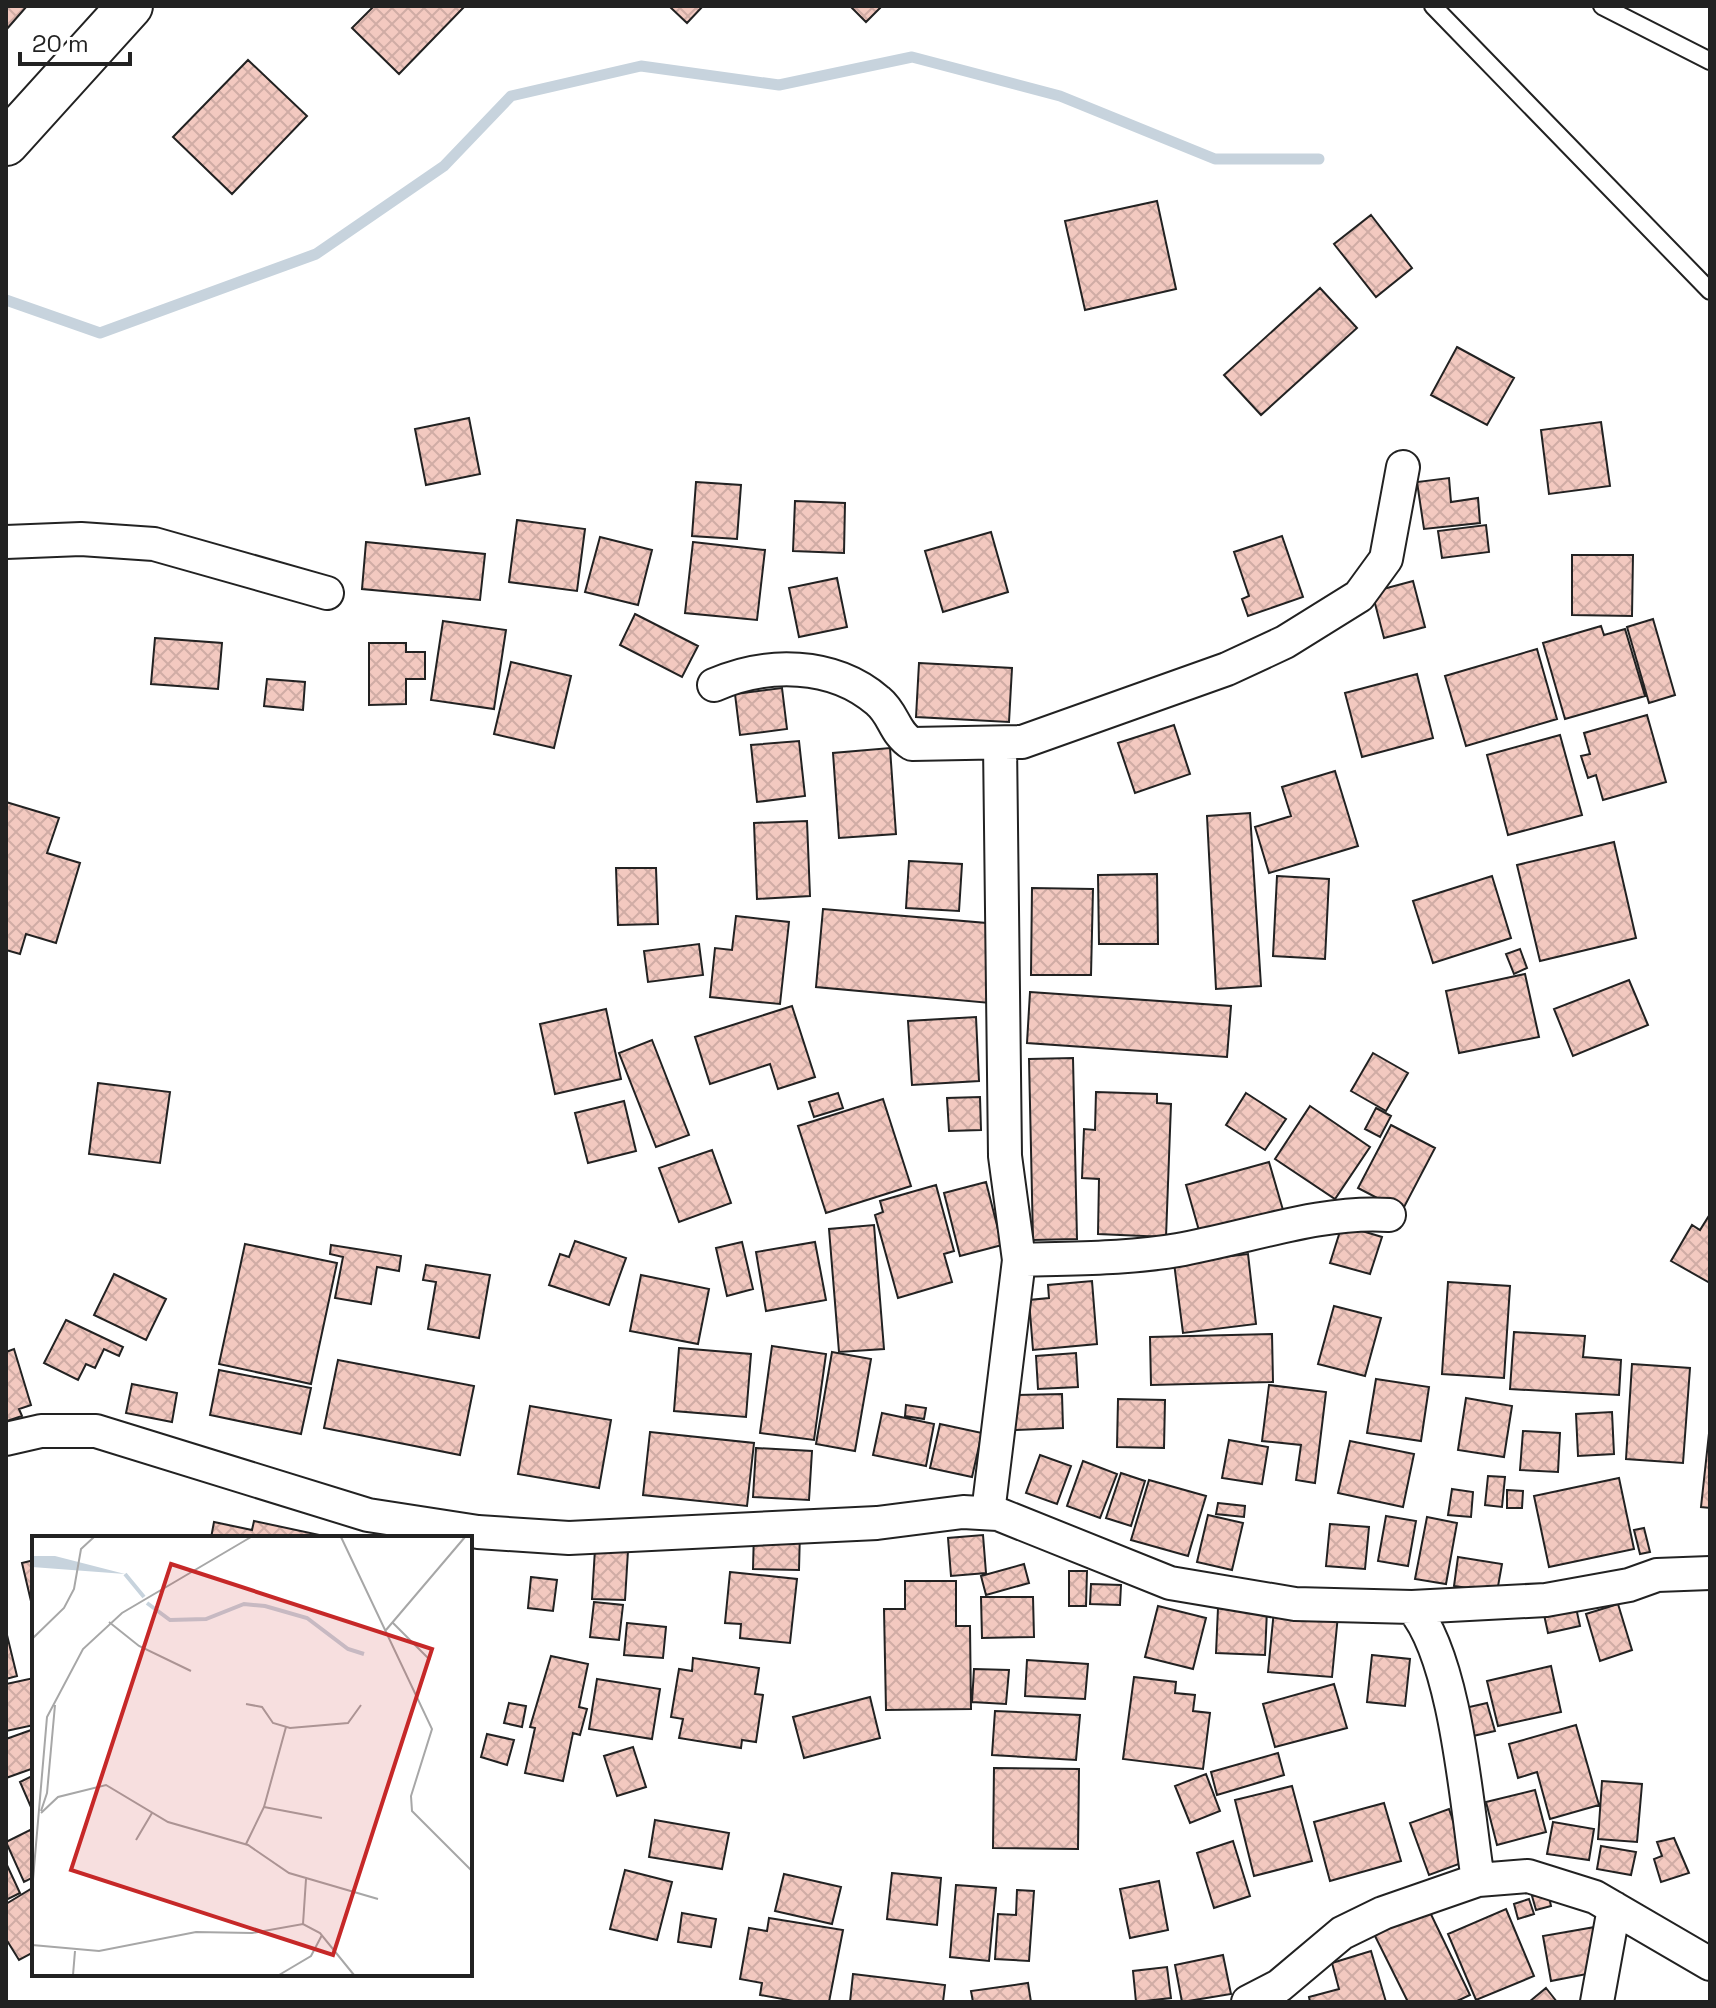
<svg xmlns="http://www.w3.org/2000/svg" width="1716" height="2008" viewBox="0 0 1716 2008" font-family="'Space Grotesk',sans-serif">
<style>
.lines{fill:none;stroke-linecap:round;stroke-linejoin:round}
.stream{stroke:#c7d3dd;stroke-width:11}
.building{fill:url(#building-cross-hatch);stroke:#222;stroke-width:2}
.lane-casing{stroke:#222;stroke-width:20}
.street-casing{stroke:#222;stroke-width:36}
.secondary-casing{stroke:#222;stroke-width:48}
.lane{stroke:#fff;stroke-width:16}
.street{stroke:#fff;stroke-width:32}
.secondary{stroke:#fff;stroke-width:44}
.inset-river{fill:none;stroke:#c7d3dd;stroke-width:4}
.inset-road{fill:none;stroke:#a7a7a7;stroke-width:2}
.view{fill:#c62828;fill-opacity:0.15;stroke:#c62828;stroke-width:4}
.inset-edge{fill:none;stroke:#222;stroke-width:4}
</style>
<defs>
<pattern id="building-cross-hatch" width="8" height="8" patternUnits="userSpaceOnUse" patternTransform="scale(2)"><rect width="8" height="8" fill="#f3c9c0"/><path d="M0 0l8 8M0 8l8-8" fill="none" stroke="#d0aca5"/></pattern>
</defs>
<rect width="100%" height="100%" fill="#fff"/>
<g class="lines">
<!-- stream -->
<path class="stream" d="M6 300 100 333 316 254 444 166 511 96 641 66 779 85 912 57 1060 96 1215 159H1319"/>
</g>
<!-- building -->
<path class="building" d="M6 6H27L6 30Z
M374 6H465L399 74 352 28Z
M669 6H703L687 23Z
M850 6H882L866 22Z
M248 60 307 116 232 194 173 137Z
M1157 201 1176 289 1085 310 1065 221Z
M1371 215 1412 268 1376 297 1334 244Z
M1320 288 1357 328 1261 415 1224 375Z
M1457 347 1514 378 1487 425 1431 395Z
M469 418 480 474 426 485 415 429Z
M1601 422 1610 486 1549 494 1541 430Z
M1449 478 1451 502 1478 498 1480 523 1424 529 1417 482Z
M696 482 741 485 737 539 692 536Z
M795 501 845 503 844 553 793 551Z
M517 520 585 529 577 591 509 582Z
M1486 525 1489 552 1442 558 1438 531Z
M991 532 1008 592 943 612 925 551Z
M1282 536 1303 597 1248 616 1242 599 1249 596 1234 552Z
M600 537 652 550 638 605 585 592Z
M366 542 485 554 480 600 362 589Z
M693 542 765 550 757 620 685 613Z
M1572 555H1633L1632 616 1572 615Z
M837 578 847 627 799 637 789 588Z
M1413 581 1425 627 1384 638 1372 592Z
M635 614 698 646 682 677 620 645Z
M1653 619 1675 695 1649 703 1627 627Z
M443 621 506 630 494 709 431 700Z
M1601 626 1604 635 1625 629 1645 696 1565 719 1543 643Z
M155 638 222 643 218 689 151 684Z
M369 643H406V652H425V679H406V704L369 705Z
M1537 649 1557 719 1466 746 1445 676Z
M511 662 571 676 554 748 494 734Z
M919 663 1012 668 1009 722 916 717Z
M1417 674 1433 738 1362 757 1345 693Z
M267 679 305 682 303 710 264 706Z
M782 688 787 729 740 735 735 694Z
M1647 715 1666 782 1603 800 1596 775 1588 778 1581 756 1590 754 1584 733Z
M1174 725 1190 774 1135 793 1118 743Z
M1560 735 1582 815 1508 835 1487 755Z
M799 741 805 796 757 802 751 745Z
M890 748 896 834 839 838 833 753Z
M1335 771 1358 846 1269 873 1255 827 1291 816 1282 787Z
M6 802 59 818 47 853 80 863 56 943 26 934 20 954 6 950Z
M1250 813 1261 986 1216 989 1207 816Z
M807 821 810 896 757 899 754 823Z
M1614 842 1636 938 1540 961 1517 865Z
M909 861 962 864 959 911 906 908Z
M616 868H656L658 924 618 925Z
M1157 874 1158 944H1099L1098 875Z
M1277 876 1329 879 1325 959 1273 956Z
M1492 876 1511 938 1433 963 1413 901Z
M1032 888 1093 889 1091 975H1031Z
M823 909 998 924 990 1003 816 987Z
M736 916 789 922 780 1004 710 997 715 948 732 950Z
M699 944 703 975 648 982 644 951Z
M1520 949 1527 968 1514 974 1506 954Z
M1525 974 1539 1037 1459 1053 1446 991Z
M1629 980 1648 1025 1573 1056 1554 1009Z
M1030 992 1231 1006 1227 1057 1027 1043Z
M792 1006 815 1077 778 1089 770 1064 710 1084 695 1037Z
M606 1009 621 1079 555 1094 540 1024Z
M976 1017 979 1081 912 1085 908 1021Z
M652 1040 689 1135 656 1147 619 1053Z
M1373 1053 1408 1073 1386 1111 1351 1091Z
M1073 1058 1077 1239 1033 1240 1029 1059Z
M98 1083 170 1092 160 1163 89 1154Z
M1096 1092 1157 1094V1103L1171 1104 1166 1237 1098 1234 1099 1179 1082 1178 1084 1129 1095 1130Z
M838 1093 843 1108 814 1117 809 1102Z
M1246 1093 1286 1119 1265 1150 1226 1125Z
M980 1097 981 1130 949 1131 947 1098Z
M883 1099 911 1186 826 1213 798 1126Z
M624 1101 636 1151 588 1163 575 1113Z
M1310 1106 1370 1147 1335 1199 1275 1159Z
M1376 1108 1391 1116 1380 1137 1365 1129Z
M1391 1125 1435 1148 1402 1211 1358 1188Z
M712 1150 731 1203 679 1222 659 1168Z
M1269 1162 1283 1210 1200 1234 1186 1185Z
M986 1182 1002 1245 960 1256 944 1193Z
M936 1185 954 1251 944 1254 952 1282 898 1298 875 1215 883 1212 880 1201Z
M1710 1214V1283L1671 1261 1692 1225 1700 1230Z
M874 1225 884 1349 839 1352 829 1229Z
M1342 1225 1382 1237 1370 1274 1330 1263Z
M575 1241 626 1258 609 1305 549 1285 560 1254 569 1257Z
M742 1242 753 1289 727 1296 716 1248Z
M815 1242 826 1300 766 1311 756 1252Z
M245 1244 337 1263 311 1384 219 1364Z
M331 1245 401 1256 399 1271 377 1267 371 1304 335 1298 343 1257 330 1254Z
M1248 1254 1256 1324 1183 1333 1174 1263Z
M426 1265 490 1275 479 1338 428 1329 436 1282 423 1280Z
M114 1274 166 1299 146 1340 94 1315Z
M641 1275 709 1289 698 1344 630 1331Z
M1092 1281 1097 1344 1033 1350 1029 1300 1049 1298 1048 1285Z
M1448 1282 1510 1286 1504 1378 1442 1374Z
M1334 1306 1381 1318 1365 1376 1318 1364Z
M66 1320 123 1347 119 1356 104 1349 95 1368 86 1364 78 1380 44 1363Z
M1514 1332 1585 1336 1583 1357 1621 1360 1619 1395 1510 1389Z
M1272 1334 1273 1382 1151 1385 1150 1337Z
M772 1346 826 1354 814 1440 760 1433Z
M679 1348 751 1354 746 1417 674 1411Z
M14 1349 31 1405 19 1409 22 1416 7 1421 6 1352Z
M832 1352 871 1359 855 1451 816 1444Z
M1076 1353 1078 1387 1038 1389 1036 1356Z
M338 1360 474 1386 460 1455 324 1428Z
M1632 1364 1690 1368 1683 1463 1626 1459Z
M219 1370 311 1388 301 1434 210 1415Z
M1376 1379 1429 1387 1421 1441 1367 1433Z
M132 1384 177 1393 172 1422 126 1413Z
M1269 1385 1326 1392 1315 1483 1296 1480 1301 1445 1262 1441Z
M1062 1394 1063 1428 1015 1430 1014 1395Z
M1466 1398 1512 1406 1504 1457 1458 1450Z
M1118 1399 1165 1400 1164 1448 1117 1447Z
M906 1405 926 1408 924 1419 905 1416Z
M530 1406 611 1420 599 1488 518 1474Z
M1612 1412 1614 1454 1578 1456 1576 1414Z
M882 1413 934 1424 926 1466 873 1455Z
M940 1424 982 1433 972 1477 930 1468Z
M1710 1424V1508L1701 1507Z
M1523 1431 1560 1433 1558 1472 1520 1470Z
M650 1432 754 1443 747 1506 643 1495Z
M1229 1440 1268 1447 1262 1484 1222 1478Z
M1350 1441 1414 1454 1403 1507 1338 1493Z
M756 1448 812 1451 809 1500 753 1497Z
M1040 1455 1071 1466 1057 1504 1026 1493Z
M1083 1461 1117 1474 1100 1518 1067 1506Z
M1121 1473 1145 1481 1131 1526 1106 1518Z
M1488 1476 1505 1477 1502 1507 1485 1505Z
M1619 1478 1634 1549 1549 1567 1534 1496Z
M1149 1480 1206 1496 1188 1556 1131 1540Z
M1452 1489 1473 1492 1471 1517 1448 1515Z
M1507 1490 1523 1491 1522 1508H1507Z
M1218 1503 1245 1506 1244 1517 1216 1514Z
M1208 1515 1243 1523 1232 1570 1197 1562Z
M1386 1516 1416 1521 1408 1566 1378 1561Z
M1427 1517 1457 1523 1446 1584 1415 1579Z
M254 1521 329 1537V1538H211L214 1522 252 1530Z
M1330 1524 1369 1527 1365 1569 1326 1566Z
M1644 1528 1650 1552 1640 1554 1634 1530Z
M754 1530 800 1531 799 1570 753 1569Z
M983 1535 986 1573 951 1576 948 1538Z
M595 1549 628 1551 625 1600 592 1599Z
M1458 1557 1502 1564 1497 1592 1454 1586Z
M34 1560V1614L22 1563Z
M1024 1564 1029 1583 986 1595 981 1576Z
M1069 1571H1087L1086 1606H1069Z
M730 1572 797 1579 790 1643 740 1638 741 1624 725 1623Z
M531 1577 557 1580 553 1611 528 1608Z
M905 1581H956V1626H970L971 1709 886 1710 884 1609H905Z
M1091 1584 1121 1585 1120 1605 1090 1604Z
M981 1597H1033L1034 1637 982 1638Z
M594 1602 623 1605 619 1640 590 1637Z
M1575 1603 1580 1626 1548 1633 1543 1610Z
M1618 1604 1632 1650 1600 1661 1586 1614Z
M1158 1606 1206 1618 1193 1669 1145 1657Z
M1218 1608 1267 1610 1265 1655 1216 1653Z
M1274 1610 1338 1615 1332 1677 1268 1672Z
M627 1623 666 1627 663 1658 624 1655Z
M6 1631 17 1676 6 1679Z
M1372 1655 1410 1659 1405 1706 1367 1702Z
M551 1656 588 1664 579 1707 587 1709 580 1735 573 1733 563 1781 525 1773 535 1728 530 1727Z
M693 1658 759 1668 755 1694 763 1695 756 1742 742 1740 741 1748 679 1738 683 1719 671 1717 679 1669 692 1671Z
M1027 1660 1088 1664 1085 1699 1025 1696Z
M1551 1666 1561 1712 1498 1726 1487 1681Z
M974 1669 1009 1670 1006 1704 972 1702Z
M1134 1677 1176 1682 1175 1693 1195 1695 1193 1711 1210 1713 1203 1769 1123 1759Z
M34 1678V1725L6 1731V1684Z
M597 1679 660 1689 652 1739 589 1729Z
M1334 1684 1347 1728 1275 1747 1263 1704Z
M870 1697 880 1738 804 1758 793 1717Z
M509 1703 526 1706 522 1727 504 1723Z
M1487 1703 1495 1731 1473 1736 1465 1708Z
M995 1711 1080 1715 1076 1760 992 1755Z
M1576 1725 1599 1805 1550 1819 1537 1772 1518 1778 1509 1744Z
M34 1729V1768L6 1778V1739Z
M487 1734 514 1740 507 1765 481 1757Z
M633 1747 646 1787 617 1796 604 1756Z
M1278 1753 1284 1775 1217 1795 1211 1772Z
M994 1768 1079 1769 1078 1849 993 1848Z
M1206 1774 1220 1811 1190 1823 1175 1786Z
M34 1775V1814L20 1782Z
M1602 1781 1642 1784 1637 1842 1598 1839Z
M1292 1786 1312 1861 1254 1876 1235 1800Z
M1535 1790 1546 1832 1497 1845 1486 1802Z
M1384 1803 1401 1861 1330 1881 1314 1822Z
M1449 1809 1467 1861 1429 1875 1410 1823Z
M655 1820 729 1833 722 1869 649 1857Z
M1553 1822 1594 1829 1589 1860 1547 1854Z
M30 1830 34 1837V1877L24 1882 6 1842Z
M1674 1838 1689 1873 1661 1882 1654 1859 1662 1856 1657 1842Z
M1233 1841 1250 1896 1214 1908 1197 1853Z
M1601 1846 1636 1852 1631 1875 1597 1869Z
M6 1863 20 1893 6 1900Z
M625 1870 672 1882 657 1940 610 1929Z
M892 1873 941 1878 937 1925 887 1919Z
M784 1874 841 1887 832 1924 775 1911Z
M1159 1881 1168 1930 1130 1938 1120 1889Z
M956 1885 996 1888 989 1961 950 1957Z
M34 1887V1952L19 1960 6 1939V1904Z
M1017 1890 1034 1891 1029 1961 995 1959 998 1914 1016 1915Z
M1548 1892 1551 1906 1536 1910 1532 1896Z
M1529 1899 1534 1914 1518 1919 1514 1904Z
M1426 1904 1470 1995 1455 2002H1408L1372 1930Z
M1506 1909 1534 1976 1476 2000 1448 1934Z
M682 1913 716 1919 711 1947 678 1942Z
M769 1918 843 1930 829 2002H799L760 1995 762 1983 740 1979 749 1928 767 1931Z
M1595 1927 1602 1971 1551 1981 1543 1936Z
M1371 1951 1386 2002H1310L1309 1997 1339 1989 1332 1963Z
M1223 1955 1231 1994 1182 2002 1175 1965Z
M1167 1967 1171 1998 1136 2002 1133 1971Z
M853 1974 945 1985 943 2002H850Z
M1028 1983 1031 2002H973L971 1991Z
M1546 1988 1557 2002H1529Z"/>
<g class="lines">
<!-- lane casing -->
<g class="lane-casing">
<path id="lane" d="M1433 6 1710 291
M1602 6 1710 61"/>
</g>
<!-- street casing -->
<g class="street-casing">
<path id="street" d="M6 542 81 539 154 544 327 593
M714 685C766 662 833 662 878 701 894 714 894 733 912 744L1022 742 1227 669 1285 642 1359 596 1386 559 1403 467
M1019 1260C1071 1258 1126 1259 1178 1250 1246 1238 1322 1210 1389 1215
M6 1439 41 1431H96L368 1515 478 1532 569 1538 877 1523 963 1512 998 1514 1170 1583 1295 1604 1412 1607 1546 1600 1629 1585 1657 1575 1710 1573
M988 1513 1019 1260 1005 1156 1000 744
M1412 1607C1457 1659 1467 1811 1478 1880
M1248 2002 1279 1986 1342 1933 1383 1913 1478 1880 1528 1876 1595 1897 1710 1964
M1597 2002 1614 1908"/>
</g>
<!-- secondary casing -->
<g class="secondary-casing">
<path id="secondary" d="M6 143 130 6"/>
</g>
<!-- lane -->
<use href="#lane" class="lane"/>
<!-- street -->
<use href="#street" class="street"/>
<!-- secondary -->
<use href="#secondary" class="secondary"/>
</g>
<!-- overview -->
<g transform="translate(32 1536)">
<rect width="440" height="440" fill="#fff"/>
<path d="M0 20H23L93 38 0 31Z" fill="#c7d3dd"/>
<path class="inset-river" d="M93 38 112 61M115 67 138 84 174 83 212 68 233 70 275 82 316 113 332 118"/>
<path class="inset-road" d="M309 1 400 193 379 260 380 275 440 335M77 86 107 110 159 135M361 87 398 124M354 94 433 1M0 103 32 72 42 53 49 13 62 1M214 168 230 171 241 187 258 192 316 187 329 169M232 271 290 282M9 275 15 257 23 169M9 277 26 261 74 249 136 286 216 309 257 337 346 363M104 304 120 277M214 308 232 271 254 191M0 355 15 181 51 113 90 77 219 1M271 388 274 343M0 409 67 415 164 396 220 397 271 388 288 397 322 439M41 439 43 415M247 439 279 420 290 399"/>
<path class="view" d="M139 28 400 113 301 419 39 334Z"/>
<rect width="440" height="440" class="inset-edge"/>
</g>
<!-- border -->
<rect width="1716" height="2008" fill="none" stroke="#222222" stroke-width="16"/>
<!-- scale -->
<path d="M20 52v12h110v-12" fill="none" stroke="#222222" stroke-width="4"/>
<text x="32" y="52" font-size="24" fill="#222222" stroke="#ffffff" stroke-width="6" paint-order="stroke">20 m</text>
</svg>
